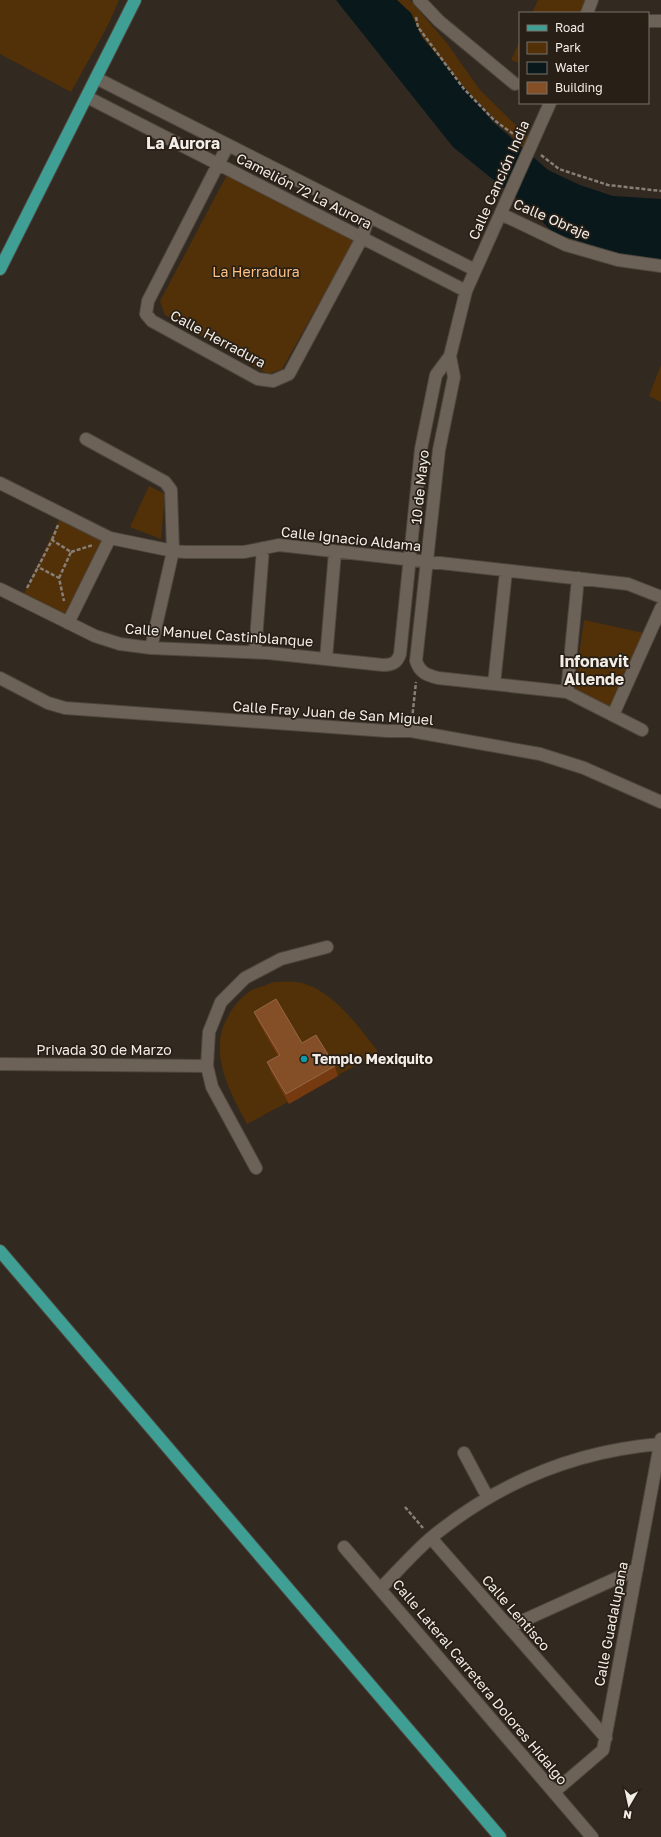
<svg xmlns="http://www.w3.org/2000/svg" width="661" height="1837" viewBox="0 0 661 1837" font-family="'Golos Text',sans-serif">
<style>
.green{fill:#523108}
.water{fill:#09181b}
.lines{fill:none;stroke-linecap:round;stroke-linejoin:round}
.minor-casing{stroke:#4e473e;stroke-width:14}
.major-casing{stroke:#4e473e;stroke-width:14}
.path{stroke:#877f78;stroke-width:2.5;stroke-dasharray:4 2;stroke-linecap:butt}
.minor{stroke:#6d6258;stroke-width:12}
.major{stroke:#3f9f95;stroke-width:12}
.wall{fill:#763a10}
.building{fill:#844e27;stroke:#956745}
.culture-dot{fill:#0f9aa8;stroke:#282017;stroke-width:1.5}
.labels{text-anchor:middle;stroke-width:3.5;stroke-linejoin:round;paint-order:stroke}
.street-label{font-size:14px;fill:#f3ede7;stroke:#282017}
.park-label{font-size:14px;fill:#ffc180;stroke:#282017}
.poi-label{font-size:14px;font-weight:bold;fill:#f3ede7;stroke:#282017;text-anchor:start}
.quarter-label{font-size:16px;font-weight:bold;fill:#f3ede7;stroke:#282017}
</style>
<rect width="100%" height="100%" fill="#322920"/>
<!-- green -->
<path class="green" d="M0 0H119L108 25 71 92 0 54Z
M394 0H410L446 42 480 90 529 138 523 148 421 43Z
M538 0H587L582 13H532Z
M520 40V63L511 60Z
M228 173 354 241 282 369 268 374 165 315 160 301Z
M661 365V402L649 396Z
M149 486 165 494 161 539 130 527Z
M62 514 110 538 68 623 21 600Z
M584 620 644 633 610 714 574 691Z
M274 982C281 982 289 981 296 982 330 986 360 1028 379 1053L247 1124C229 1090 206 1050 230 1013 235 1004 244 994 254 989 260 987 267 985 274 982Z"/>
<!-- water -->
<path class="water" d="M336 0H397L411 13 422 37 493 122 548 170 580 185 613 196 661 199V259L625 256 554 233 527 207 453 147Z"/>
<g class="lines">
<!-- minor casing -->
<g class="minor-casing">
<path id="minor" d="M419 0 439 21 515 84
M587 13 592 0
M648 21H661
M96 78 475 270
M87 97 466 291
M228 145 148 301 146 314 152 321 258 379 273 381 289 374 362 238 369 216
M501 214 566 245 618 260 661 266
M450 356 454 377 439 450 416 661C420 673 427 675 438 678L567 692 642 730
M86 439 165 482 171 490 173 551 151 648
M0 483 110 538 173 551 185 552H244L279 545 628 584 661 597
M0 589 95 636 120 644 151 648 268 653 383 665C392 665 397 663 400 654L421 449 436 375 450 356 466 291 550 103
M68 623 110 538
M255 652 263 548
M326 659 335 552
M0 678 48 703 65 708 387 731H411L540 754 584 768 661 802
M494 684 506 571
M567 692 578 578
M613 715 661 608
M0 1064 207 1066
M256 1168 212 1087 207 1066 209 1032 221 1002 245 978 281 959 327 947
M464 1453 488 1498
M431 1538 606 1738
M344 1547 592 1837
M380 1589C397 1572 413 1553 432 1537 498 1483 575 1451 660 1444
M509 1627 637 1569
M554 1792 603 1750 661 1439"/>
</g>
<!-- major casing -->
<g class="major-casing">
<path id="major" d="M0 269 135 0
M0 1251 500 1837"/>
</g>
<!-- path -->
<path class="path" d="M416 17 418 27 464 89 494 120 520 139
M541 155 559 169 608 185 661 191
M52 540 58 525
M71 552 93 545
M59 578 71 552 52 540 38 567 59 578 64 601
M27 588 38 567
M412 719 416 682
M405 1507 423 1528"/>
<!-- minor -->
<use href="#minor" class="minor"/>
<!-- major -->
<use href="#major" class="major"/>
</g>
<!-- wall -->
<path class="wall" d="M254 1012 335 1066 338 1076 289 1104 271 1072 267 1062 278 1056 258 1021Z"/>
<!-- building -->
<path class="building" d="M276 999 302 1043 316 1035 335 1066 286 1094 267 1062 280 1055 254 1012Z"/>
<!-- markers -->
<circle class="culture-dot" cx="304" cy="1059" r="4"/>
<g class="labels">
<!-- street labels -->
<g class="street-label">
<text transform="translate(499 180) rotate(-66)" y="5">Calle Canción India</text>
<text transform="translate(304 191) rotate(27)" y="5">Camelión 72 La Aurora</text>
<text transform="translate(552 219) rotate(23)" y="5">Calle Obraje</text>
<text transform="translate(218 339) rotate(28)" y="5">Calle Herradura</text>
<text transform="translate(420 487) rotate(-84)" y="5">10 de Mayo</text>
<text transform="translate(351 539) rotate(6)" y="5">Calle Ignacio Aldama</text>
<text transform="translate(219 635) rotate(4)" y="5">Calle Manuel Castinblanque</text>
<text transform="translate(333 713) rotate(4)" y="5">Calle Fray Juan de San Miguel</text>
<text x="104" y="1055">Privada 30 de Marzo</text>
<text transform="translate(516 1613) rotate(49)" y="5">Calle Lentisco</text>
<text transform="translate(611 1624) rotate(-79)" y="5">Calle Guadalupana</text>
<text transform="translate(480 1682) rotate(50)" y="5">Calle Lateral Carretera Dolores Hidalgo</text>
</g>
<!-- park labels -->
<g class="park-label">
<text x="256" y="277">La Herradura</text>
</g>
<!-- poi labels -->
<g class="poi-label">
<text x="312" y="1064">Templo Mexiquito</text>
</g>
<!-- quarter labels -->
<g class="quarter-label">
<text x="183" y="149">La Aurora</text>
<text x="594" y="667">Infonavit<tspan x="594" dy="18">Allende</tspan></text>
</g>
</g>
<!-- legend -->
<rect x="519" y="12" width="130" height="92" fill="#282017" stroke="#79726a"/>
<rect x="527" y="25" width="20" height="6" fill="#3f9f95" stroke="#79726a"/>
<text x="555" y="32" font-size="12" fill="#f3ede7">Road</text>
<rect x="527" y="42" width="20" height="12" fill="#523108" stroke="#79726a"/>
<text x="555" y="52" font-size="12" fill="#f3ede7">Park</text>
<rect x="527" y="62" width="20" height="12" fill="#09181b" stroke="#79726a"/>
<text x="555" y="72" font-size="12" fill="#f3ede7">Water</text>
<rect x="527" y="82" width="20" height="12" fill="#844e27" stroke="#79726a"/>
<text x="555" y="92" font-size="12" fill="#f3ede7">Building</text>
<!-- north arrow -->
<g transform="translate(629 1805) rotate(189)" stroke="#282017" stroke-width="3" paint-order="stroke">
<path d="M0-3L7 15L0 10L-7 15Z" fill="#f3ede7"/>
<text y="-6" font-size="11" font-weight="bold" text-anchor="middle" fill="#f3ede7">N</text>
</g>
</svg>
